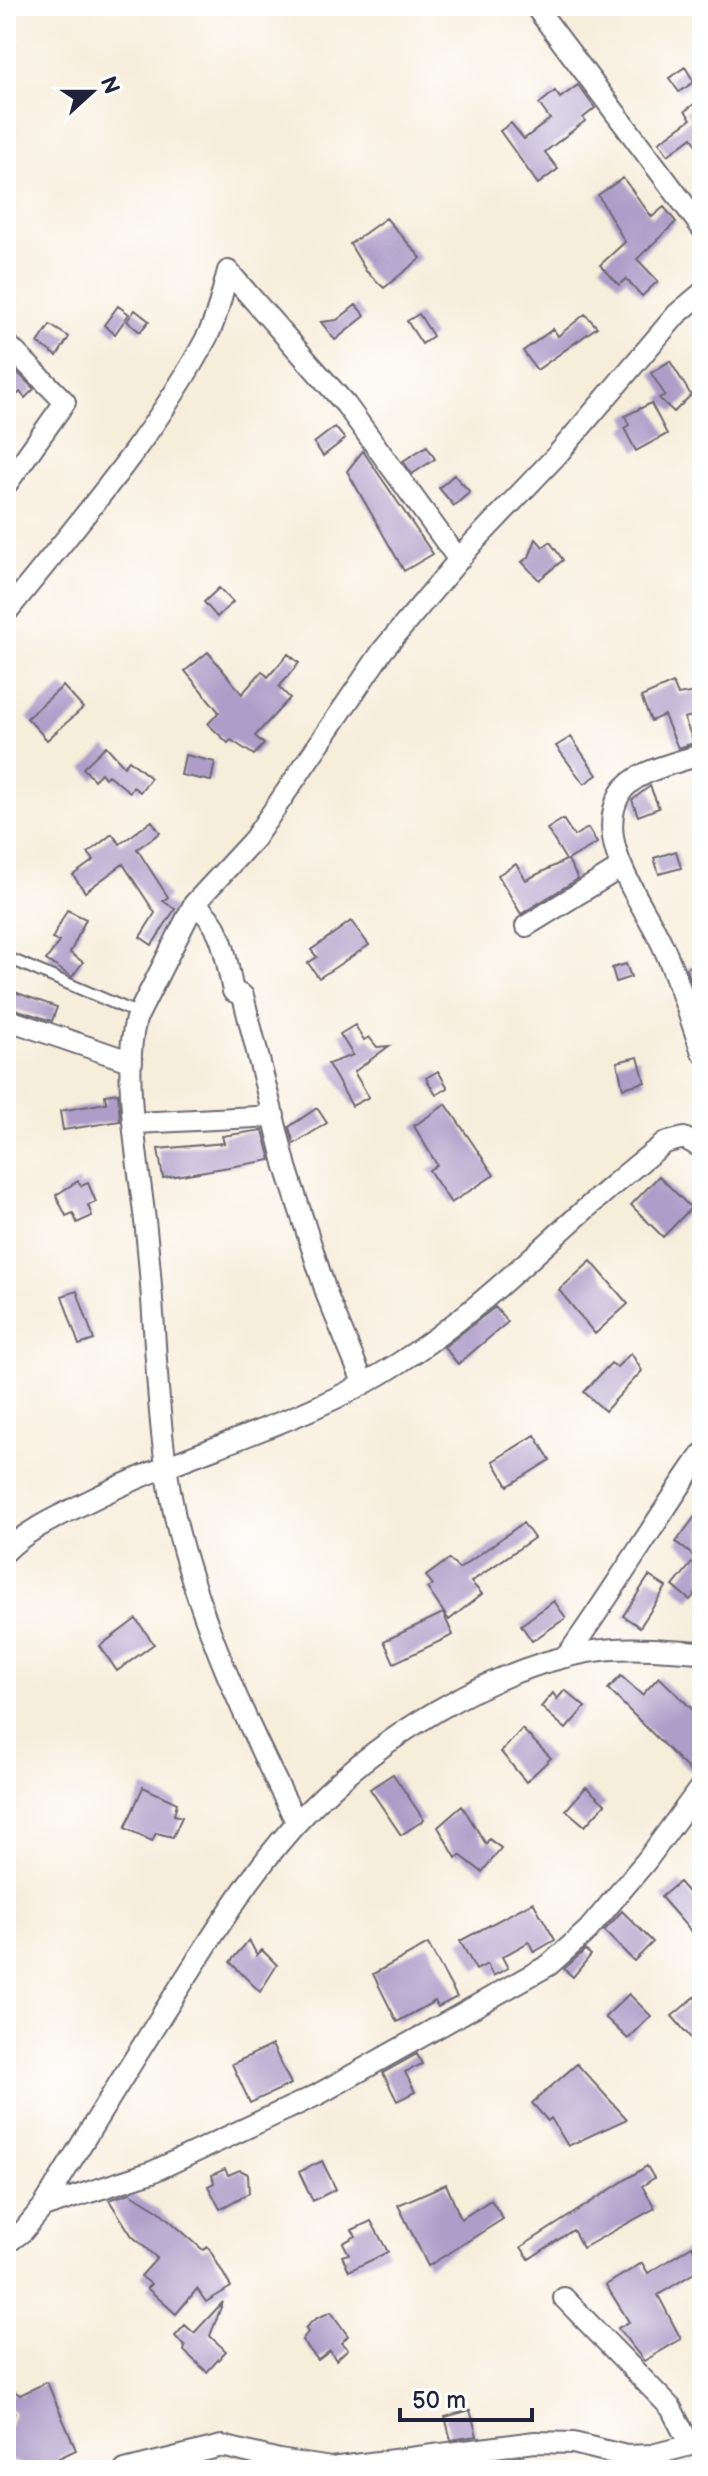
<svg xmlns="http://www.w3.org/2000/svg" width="708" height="2476" viewBox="0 0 708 2476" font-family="'Balsamiq Sans',sans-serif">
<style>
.building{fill:#ae9dc8}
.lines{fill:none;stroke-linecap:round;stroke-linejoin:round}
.service-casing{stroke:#6d6973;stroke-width:14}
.minor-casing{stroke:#6d6973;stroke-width:24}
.service{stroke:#fff;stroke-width:10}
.minor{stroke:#fff;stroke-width:20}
</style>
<rect width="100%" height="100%" fill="#fff"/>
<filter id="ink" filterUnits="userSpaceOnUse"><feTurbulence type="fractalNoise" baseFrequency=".0125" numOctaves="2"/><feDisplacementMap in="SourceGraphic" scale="16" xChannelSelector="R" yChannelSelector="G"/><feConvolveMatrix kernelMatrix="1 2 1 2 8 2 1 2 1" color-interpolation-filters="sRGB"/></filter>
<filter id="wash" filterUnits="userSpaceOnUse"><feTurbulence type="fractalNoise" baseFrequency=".006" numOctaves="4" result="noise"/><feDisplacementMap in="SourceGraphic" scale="32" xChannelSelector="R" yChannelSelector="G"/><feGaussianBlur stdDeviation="1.8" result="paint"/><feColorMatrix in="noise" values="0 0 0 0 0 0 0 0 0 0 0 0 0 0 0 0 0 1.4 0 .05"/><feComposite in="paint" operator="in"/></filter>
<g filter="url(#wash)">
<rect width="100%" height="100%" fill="#f7eddb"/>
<g id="blocks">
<!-- building -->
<path class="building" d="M685 67 694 82 679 92 669 78Z
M578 85 595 108 583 118 585 121 545 152 558 169 538 184 500 131 511 123 524 139 550 119 539 104 555 91 560 98Z
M702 98V155L692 137 668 155 659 142 691 119 685 111Z
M623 178 652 217 664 207 676 222 637 259 658 281 642 296 626 279 619 285 600 265 625 242 598 195Z
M386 218 421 258 384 288 366 271 350 244Z
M356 305 365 316 335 340 321 322 337 320Z
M118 306 129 314 115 334 104 325Z
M135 310 149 321 140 332 127 321Z
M419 314 433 336 422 344 407 321Z
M585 314 597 327 537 370 523 351 553 329 558 336Z
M50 325 69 337 57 356 38 343Z
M6 361 34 389 25 398 20 392 6 406Z
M670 361 691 395 674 412 659 398 665 395 651 373Z
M651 403 667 434 636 451 624 428 629 425 625 416Z
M335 427 345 439 323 456 314 443Z
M427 446 435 459 412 474 403 461Z
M363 451 433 554 404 571 347 471Z
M454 475 470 492 454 506 439 488Z
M536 539 543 547 550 542 563 560 539 580 522 562 529 557Z
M219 588 233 602 217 617 204 602Z
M208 652 242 694 262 671 268 677 288 654 299 663 279 687 290 698 255 736 264 744 254 755 231 740 228 743 208 724 219 712 185 671Z
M673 683 678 695 702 691V714L684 718 694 743 678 748 664 715 651 721 641 697Z
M63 686 83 708 47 740 27 718Z
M571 737 597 775 584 784 556 746Z
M106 746 124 766 129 760 151 778 140 792 133 787 130 792 108 775 105 778 101 773 94 780 83 768Z
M185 755 215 762 211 781 181 775Z
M650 786 659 808 638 816 632 800Z
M563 819 574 836 588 828 597 843 568 860 578 879 521 914 498 875 516 864 526 880 566 860 547 829Z
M152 821 160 833 137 849 168 897 163 901 175 909 152 945 140 937 155 913 123 864 85 892 73 875 94 860 88 853 112 834 120 844Z
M676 851 681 868 659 874 654 858Z
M67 910 86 919 70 953 83 962 72 977 46 960 59 942 52 939Z
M351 921 369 945 319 978 308 963 317 957 311 950Z
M702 962V991L696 993 686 968Z
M626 964 631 977 616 982 612 968Z
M6 989 57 1007 52 1021 6 1006Z
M355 1025 364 1040 369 1037 377 1047 389 1046 354 1072 369 1097 352 1106 328 1064 353 1055 340 1034Z
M638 1057 645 1082 623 1088 617 1062Z
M438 1071 448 1088 436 1095 426 1078Z
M118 1093 120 1121 63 1130 60 1111 106 1103 105 1095Z
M446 1104 494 1175 451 1203 429 1170 437 1165 414 1126Z
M317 1108 327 1123 294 1144 289 1127Z
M263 1130 271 1160 163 1178 158 1149 224 1143 222 1136Z
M659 1176 691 1208 663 1237 631 1205Z
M78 1181 81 1186 88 1183 96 1202 88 1205 92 1216 77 1223 73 1213 66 1216 56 1195Z
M591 1261 628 1304 595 1334 559 1290Z
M77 1291 94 1340 79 1345 62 1296Z
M495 1307 508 1322 458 1364 444 1347Z
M631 1353 642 1371 605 1411 584 1392 611 1363 617 1367Z
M535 1435 550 1460 508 1486 493 1461Z
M702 1507V1585L690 1600 673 1586 696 1558 676 1542Z
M523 1523 534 1538 471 1582 482 1594 449 1620 427 1588 433 1585 426 1576 449 1559 459 1569Z
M649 1576 666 1587 640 1627 623 1616Z
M554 1601 566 1618 532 1641 521 1625Z
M443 1613 453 1635 394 1663 384 1641Z
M136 1619 154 1644 117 1671 100 1646Z
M621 1676 642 1695 659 1677 702 1719V1759L690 1771 608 1689Z
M565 1690 585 1707 566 1729 541 1707 553 1693 557 1699Z
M522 1729 551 1758 526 1782 501 1752Z
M393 1774 424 1820 401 1835 370 1789Z
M143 1787 177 1803 174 1815 182 1817 173 1837 156 1833 152 1841 125 1828Z
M586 1787 605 1804 585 1826 566 1810Z
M462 1806 486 1844 489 1839 501 1848 482 1872 460 1855 456 1858 438 1827Z
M679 1882 702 1908V1944L661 1897Z
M533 1902 555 1940 534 1952 529 1942 502 1957 508 1968 493 1976 487 1964 476 1970 460 1941Z
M622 1911 653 1942 634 1961 604 1931Z
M249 1940 257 1955 262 1950 277 1965 260 1992 230 1962Z
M428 1944 457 1997 438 2007 435 2001 397 2022 373 1974Z
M585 1950 591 1955 573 1977 564 1969Z
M702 1991V2051L672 2016Z
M629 1994 651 2016 628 2039 605 2017Z
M272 2045 291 2084 250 2103 232 2064Z
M417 2054 422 2064 405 2072 415 2092 397 2101 383 2073Z
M577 2064 627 2119 568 2146 551 2118 548 2121 532 2103Z
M322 2161 336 2189 313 2201 299 2172Z
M647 2166 654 2178 642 2186 655 2208 583 2248 573 2230 529 2259 521 2247Z
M225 2169 228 2175 240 2170 248 2174 249 2193 220 2209 208 2186 214 2183 212 2175Z
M446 2184 461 2219 491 2200 503 2219 428 2266 398 2205Z
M130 2193 159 2211 203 2250 208 2247 231 2287 206 2302 197 2289 176 2314 147 2288 151 2284 141 2276 157 2258 132 2236 109 2200Z
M371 2221 388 2252 349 2271 342 2256 349 2254 343 2243 356 2236 352 2230Z
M692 2246 702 2268 658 2295 681 2339 644 2361 618 2328 629 2322 606 2285 642 2263 648 2273Z
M223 2302 210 2336 226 2351 207 2372 184 2351 185 2347 175 2336 185 2325 194 2333Z
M331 2312 348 2336 341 2343 348 2349 336 2360 330 2351 318 2360 302 2340 308 2332 305 2328 315 2319Z
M47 2382 76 2450 59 2458V2464L25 2466 6 2459V2432L15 2412 6 2407V2402L14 2391 20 2395Z
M470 2410 477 2436 451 2440 445 2417Z"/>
</g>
</g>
<g filter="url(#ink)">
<use href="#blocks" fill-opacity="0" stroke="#6d6973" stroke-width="2"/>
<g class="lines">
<!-- service casing -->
<g class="service-casing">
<path id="service" d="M6 957 139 1014"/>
</g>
<!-- minor casing -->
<g class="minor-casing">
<path id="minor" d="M535 6 702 228
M228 271 346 405 459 560
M6 343 65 402 6 485
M6 613C77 524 155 436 208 335 218 316 222 292 228 271
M702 754C678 763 634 770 620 794 593 842 642 901 661 942 678 977 689 1016 702 1052
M194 904C224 925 225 956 233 991L243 996 286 1167 328 1298 363 1382
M526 926 620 868
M6 1019 132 1062
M136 1123 274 1116
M6 1551C30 1528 59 1516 89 1501 189 1450 303 1425 399 1363 496 1301 573 1212 665 1143L684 1138 702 1148
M566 1657C614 1591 655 1521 702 1454
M297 1823C252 1735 210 1644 183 1549 154 1446 158 1336 146 1230 140 1172 121 1074 136 1019L194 904 254 839 383 650 473 543 557 455 677 314 702 293
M43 2207 152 2172 317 2095 549 1965 588 1930 647 1860 702 1785
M6 2244 23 2231 43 2207C91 2128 140 2049 190 1971 226 1915 261 1859 308 1811 379 1738 487 1670 588 1652 627 1645 663 1650 702 1652
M564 2298 671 2408 690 2445
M125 2470 222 2446 279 2460 331 2468 535 2442 573 2443 626 2456 652 2455 702 2442"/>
</g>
<!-- service -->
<use href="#service" class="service"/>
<!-- minor -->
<use href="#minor" class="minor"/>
</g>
</g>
<!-- margin -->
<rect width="708" height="2476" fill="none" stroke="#fff" stroke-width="32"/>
<!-- north arrow -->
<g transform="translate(92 92) rotate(69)" stroke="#ffffff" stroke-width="6" paint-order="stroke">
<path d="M0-6L14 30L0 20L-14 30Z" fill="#22223b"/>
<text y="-12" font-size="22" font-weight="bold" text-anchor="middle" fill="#22223b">N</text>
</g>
<!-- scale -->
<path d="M400 2408v12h132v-12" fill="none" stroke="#22223b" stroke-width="4"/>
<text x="412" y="2408" font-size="24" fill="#22223b" stroke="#ffffff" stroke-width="6" paint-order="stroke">50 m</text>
</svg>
